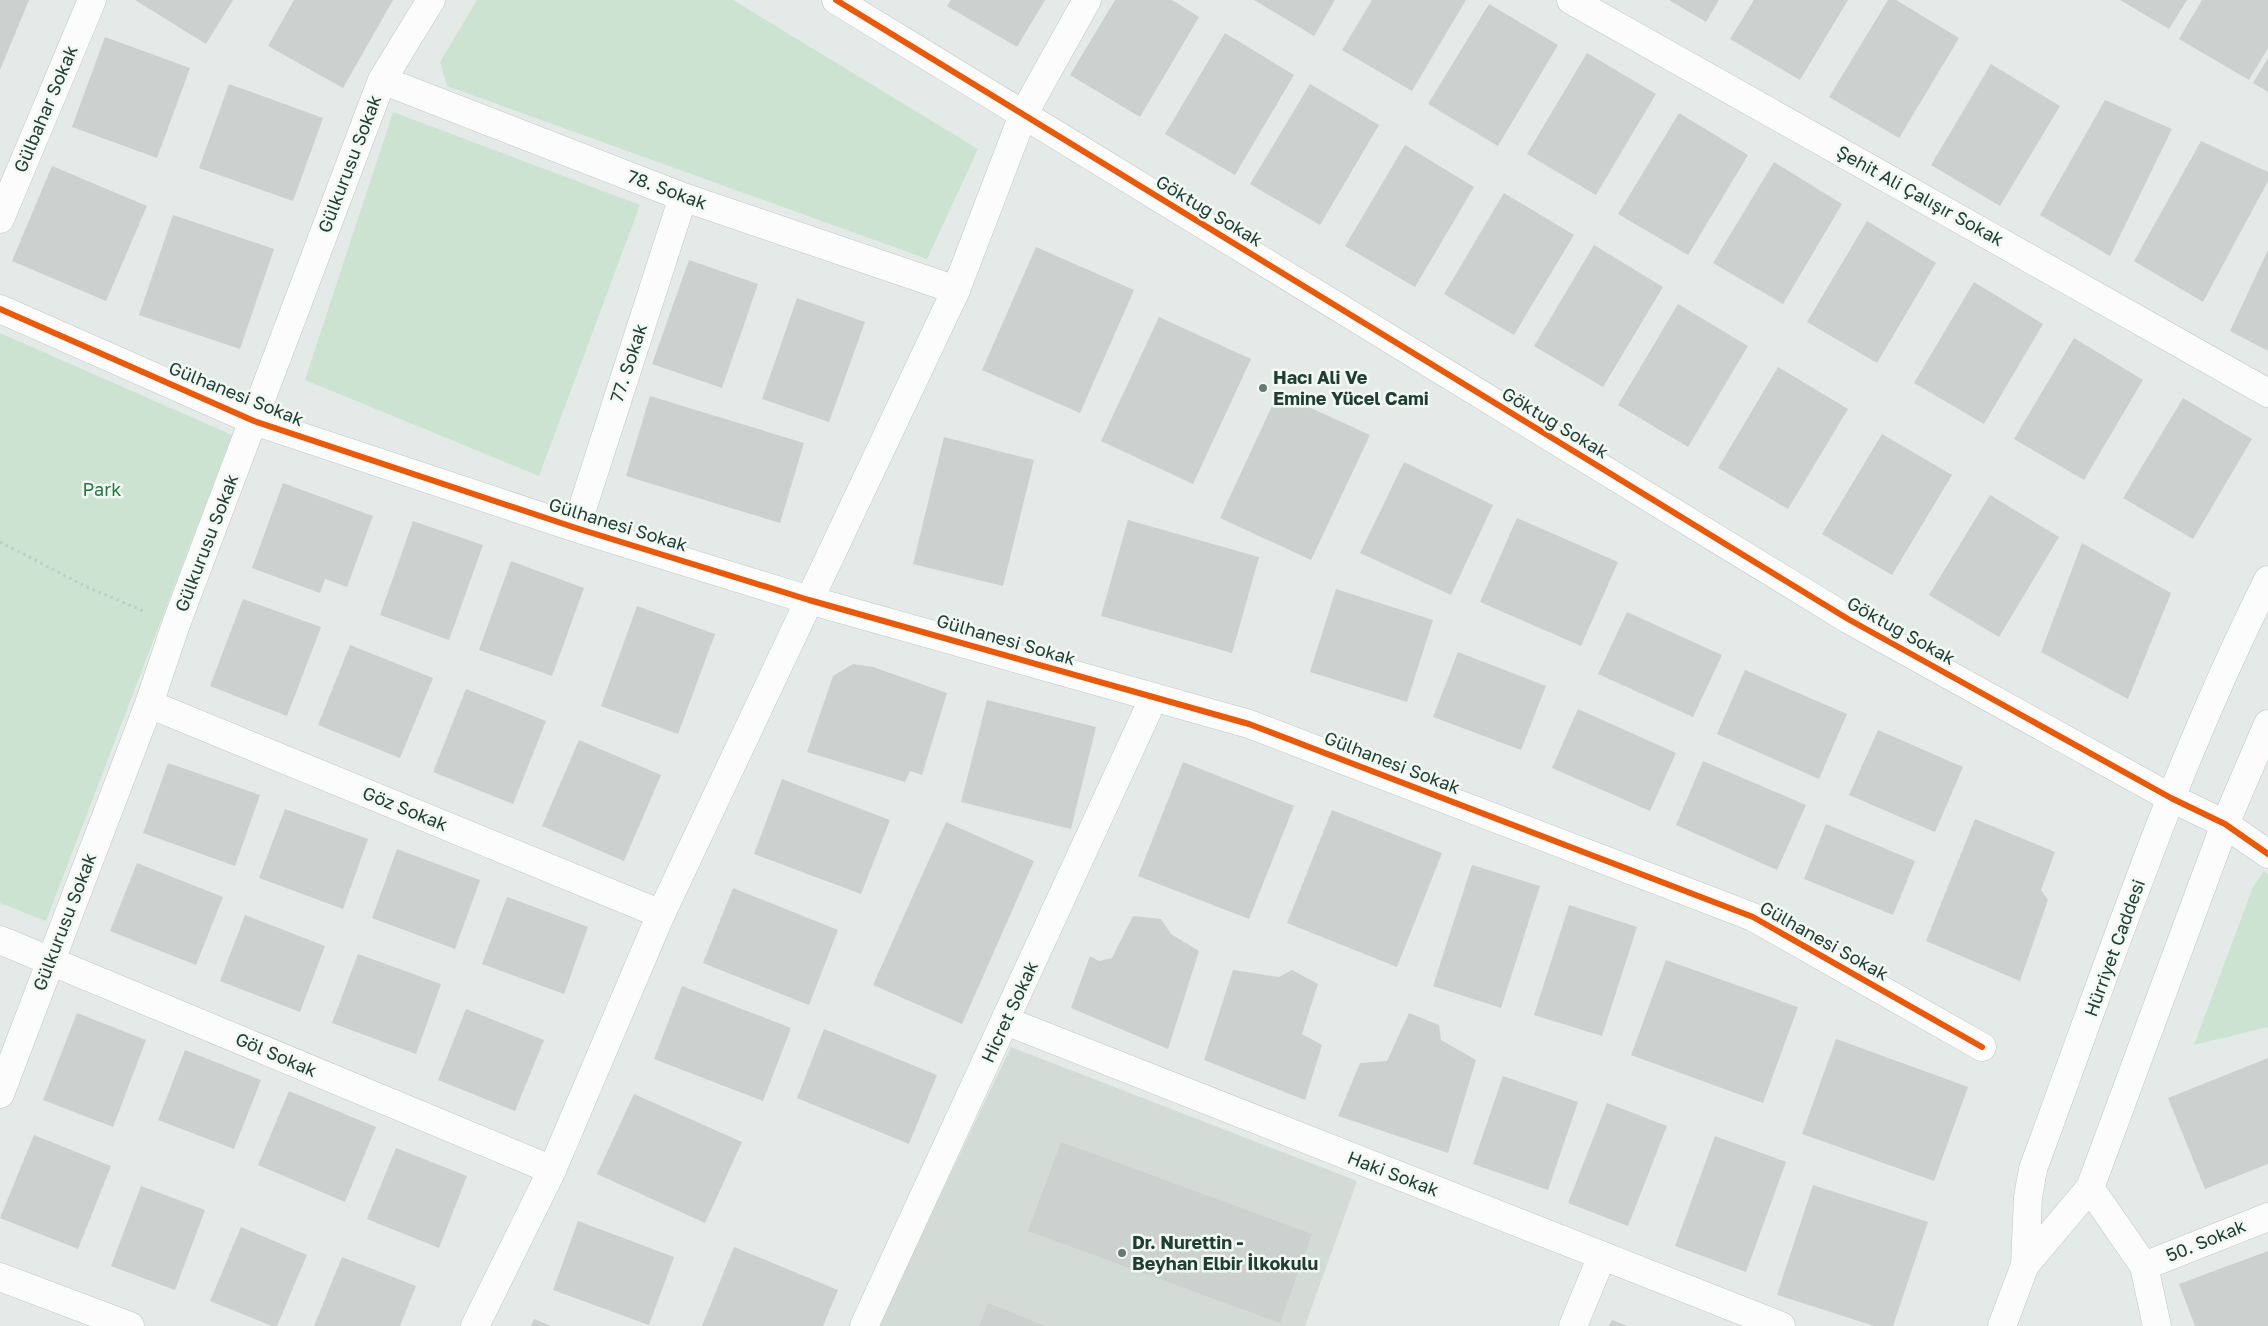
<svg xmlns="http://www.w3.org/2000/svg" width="2268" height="1326" viewBox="0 0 2268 1326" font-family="'Golos Text',sans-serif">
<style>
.built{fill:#d2dbd6}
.green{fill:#cde3d2}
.building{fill:#cbd1ce}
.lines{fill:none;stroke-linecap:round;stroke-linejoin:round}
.minor-casing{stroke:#c1c7c4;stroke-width:29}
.tertiary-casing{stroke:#c1c7c4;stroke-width:29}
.secondary-casing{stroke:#c0c7c4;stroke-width:29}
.path{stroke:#c1cac5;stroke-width:3;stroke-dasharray:2.5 4;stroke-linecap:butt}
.minor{stroke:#fbfcfb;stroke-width:28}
.tertiary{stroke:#fbfcfb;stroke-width:28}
.secondary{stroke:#fbfcfb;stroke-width:28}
.cycleway-casing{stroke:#f2f9f5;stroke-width:9}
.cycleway{stroke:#e8590c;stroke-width:6}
.poi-dot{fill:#657a72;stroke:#f2f9f5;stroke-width:2}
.labels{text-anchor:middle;stroke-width:5;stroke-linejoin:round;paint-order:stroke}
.street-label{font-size:18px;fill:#213e33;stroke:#f2f9f5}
.poi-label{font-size:18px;font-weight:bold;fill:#213e33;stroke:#f2f9f5;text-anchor:start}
.park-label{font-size:18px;fill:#2b7540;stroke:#f2f9f5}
</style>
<rect width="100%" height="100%" fill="#e4eae7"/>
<!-- built -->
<path class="built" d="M1011 1047 1357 1181 1305 1326H878Z"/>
<!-- green -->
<path class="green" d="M477 0H733L978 149 927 259 447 86 440 62Z
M393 112 640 205 539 476 305 380Z
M0 333 232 435 46 921 0 903Z
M2264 871 2268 874V1027L2194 1045 2253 887Z"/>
<!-- building -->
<path class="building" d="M0 0H29L0 70Z
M135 0H233L206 44Z
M294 0H393L343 88 268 46Z
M951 0H1045L1017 47 947 6Z
M1115 0H1172L1199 17 1140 117 1070 75Z
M1254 0H1335L1314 36Z
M1372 0H1466L1412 91 1342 50Z
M1669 0H1719L1706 22Z
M1754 0H1848L1800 80 1730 39Z
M1888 0H1896L1959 38 1899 138 1829 97Z
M2120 0H2187L2169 29Z
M2202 0H2268V48L2249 80 2179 39Z
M1489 4 1558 45 1498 146 1428 104Z
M1225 33 1294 75 1235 175 1165 134Z
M105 37 190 68 157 158 72 127Z
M1587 53 1656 94 1596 195 1527 154Z
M2268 58V92L2253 83Z
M1991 64 2060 106 2000 206 1931 165Z
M229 84 323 118 293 201 199 168Z
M1310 84 1379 125 1320 225 1250 184Z
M2105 100 2172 129 2110 256 2040 215Z
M1679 113 1748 155 1688 255 1618 214Z
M2201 141 2268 172V181L2203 302 2134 261Z
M1405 145 1474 187 1415 287 1345 246Z
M1774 162 1842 204 1783 304 1713 263Z
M52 166 147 206 106 301 12 261Z
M1504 193 1574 235 1514 335 1444 294Z
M173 215 274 249 240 349 139 315Z
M1867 221 1936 263 1877 363 1807 322Z
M1594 245 1663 287 1603 387 1534 346Z
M1036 247 1134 290 1080 413 982 370Z
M2268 250V351L2230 331Z
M689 260 758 284 722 388 652 364Z
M1974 282 2043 324 1984 424 1914 383Z
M797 298 865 322 829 422 762 399Z
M1678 304 1748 346 1688 447 1618 405Z
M1159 317 1251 359 1193 484 1101 441Z
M2074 338 2143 380 2084 480 2014 439Z
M1778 367 1848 409 1788 509 1718 468Z
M1278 393 1370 435 1311 560 1220 518Z
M650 396 804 443 780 523 626 476Z
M2183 398 2252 439 2193 539 2123 498Z
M1882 434 1952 475 1892 575 1822 534Z
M944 437 1034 460 1003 586 913 564Z
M1404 462 1493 505 1451 595 1360 553Z
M283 483 373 516 347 587 325 579 320 593 252 568Z
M1990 495 2059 537 1999 637 1929 595Z
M1517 518 1618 562 1581 646 1480 602Z
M1128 520 1259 557 1232 653 1101 616Z
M413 521 483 545 449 640 380 615Z
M2082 543 2171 593 2128 699 2041 652Z
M511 561 584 588 552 676 479 650Z
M1336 589 1433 620 1407 702 1310 672Z
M243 599 321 627 287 716 210 686Z
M637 606 715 634 678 734 601 706Z
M1627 612 1722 655 1693 717 1598 674Z
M350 645 433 678 400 758 318 725Z
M1458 652 1546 686 1521 750 1433 717Z
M853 664 873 667 947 693 922 775 910 771 905 782 807 752 833 676Z
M1745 670 1847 714 1819 779 1717 734Z
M466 689 546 721 513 804 433 772Z
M987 700 1096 727 1071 829 961 802Z
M1578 709 1676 753 1650 811 1552 768Z
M1878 730 1963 767 1935 832 1849 795Z
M579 740 661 775 624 861 542 826Z
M1703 761 1806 805 1777 870 1676 825Z
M1183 762 1294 806 1249 919 1138 876Z
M168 763 260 795 235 866 143 833Z
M782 779 890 820 861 894 754 854Z
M285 809 368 839 343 909 259 878Z
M1332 810 1442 853 1397 967 1287 923Z
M1975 819 2055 852 2041 890 2048 900 2020 981 1926 941Z
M946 822 1034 861 962 1024 873 985Z
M1826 824 1915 861 1893 915 1804 879Z
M397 849 480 880 455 949 372 918Z
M137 863 223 897 196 965 110 931Z
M1472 865 1540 886 1501 1008 1433 986Z
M733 888 838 930 809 1005 703 963Z
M507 897 588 927 564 994 482 964Z
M1569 905 1637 927 1602 1036 1534 1015Z
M245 915 325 946 300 1012 220 981Z
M1133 916 1161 919 1171 934 1199 951 1168 1049 1071 1008 1090 956 1099 961 1112 958Z
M358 954 441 984 416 1054 332 1023Z
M1666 960 1798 1007 1763 1103 1631 1055Z
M1233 970 1279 977 1292 970 1318 984 1302 1034 1322 1045 1305 1100 1204 1060Z
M682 986 791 1028 763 1101 654 1059Z
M466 1009 544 1040 515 1111 438 1080Z
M77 1013 146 1040 113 1127 43 1100Z
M1409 1013 1439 1025 1441 1040 1476 1060 1448 1153 1338 1116 1360 1063 1387 1061Z
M824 1029 937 1075 909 1144 797 1098Z
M1836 1039 1968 1087 1934 1181 1802 1134Z
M185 1050 261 1080 234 1149 158 1120Z
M2268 1058V1164L2205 1189 2168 1098Z
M1503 1076 1578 1102 1548 1190 1473 1164Z
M289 1091 376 1127 345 1202 258 1165Z
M634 1094 742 1142 705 1223 597 1174Z
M1607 1103 1667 1126 1628 1226 1568 1203Z
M34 1135 111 1166 78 1249 0 1218Z
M1715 1136 1786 1162 1746 1272 1675 1246Z
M1061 1142 1312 1234 1280 1323 1028 1231Z
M396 1148 467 1176 439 1248 367 1219Z
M1813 1185 1928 1222 1893 1326H1874L1777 1295Z
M141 1186 205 1210 175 1290 111 1266Z
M578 1221 674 1257 649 1325 553 1290Z
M241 1227 307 1255 277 1326H272L210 1301Z
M734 1247 838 1290 823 1326H702Z
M2268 1251V1326H2195L2179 1284Z
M342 1257 416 1286 400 1326H314Z
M988 1303 1045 1326H979Z
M534 1319 551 1326H531Z
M1612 1320 1627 1326H1609Z"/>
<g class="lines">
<!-- minor casing -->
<g class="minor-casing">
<path id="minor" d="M1571 0 2268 393
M382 80 683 197 956 290
M1023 115 1087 0
M0 219 92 0
M0 309 254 421 576 528 809 600 1249 724 1753 917 1982 1047
M576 528 683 197
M149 704 661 914
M0 940 552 1170
M1006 1021 1781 1326
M0 1094 149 704 176 624 382 80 431 0
M2090 1188 2144 1266 2157 1326
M2144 1266 2268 1217
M0 1277 130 1326
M864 1326 1154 697
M1573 1326 1602 1256"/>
</g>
<!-- tertiary casing -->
<g class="tertiary-casing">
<path id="tertiary" d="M836 0 1848 619 2171 798 2225 824 2268 854
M475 1326 552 1170 661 914 956 290 1023 115"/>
</g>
<!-- secondary casing -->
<g class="secondary-casing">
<path id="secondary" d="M2025 1265 2090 1188 2225 824 2268 724
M2002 1326 2025 1265 2028 1197 2033 1169C2106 972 2173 769 2268 580"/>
</g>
<!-- path -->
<path class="path" d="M0 542 87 587 146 612"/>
<!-- minor -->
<use href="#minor" class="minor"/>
<!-- tertiary -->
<use href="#tertiary" class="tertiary"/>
<!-- secondary -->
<use href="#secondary" class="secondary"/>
<!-- cycleway casing -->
<g class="cycleway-casing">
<path id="cycleway" d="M836 0 1848 619 2171 798 2225 824 2268 854
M0 309 254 421 576 528 809 600 1249 724 1753 917 1982 1047"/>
</g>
<!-- cycleway -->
<use href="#cycleway" class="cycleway"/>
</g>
<!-- markers -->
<g class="poi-dot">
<circle cx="1263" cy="388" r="5"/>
<circle cx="1122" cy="1253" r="5"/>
</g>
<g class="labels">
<!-- street labels -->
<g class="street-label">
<text transform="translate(46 109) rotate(-67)" y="6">Gülbahar Sokak</text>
<text transform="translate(350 164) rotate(-69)" y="6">Gülkurusu Sokak</text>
<text transform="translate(667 190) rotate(20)" y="6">78. Sokak</text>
<text transform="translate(1920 196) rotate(29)" y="6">Şehit Ali Çalışır Sokak</text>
<text transform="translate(1209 211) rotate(31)" y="6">Göktuğ Sokak</text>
<text transform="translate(629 363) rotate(-72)" y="6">77. Sokak</text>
<text transform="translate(236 394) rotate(22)" y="6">Gülhanesi Sokak</text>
<text transform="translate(1555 423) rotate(31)" y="6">Göktuğ Sokak</text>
<text transform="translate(618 525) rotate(17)" y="6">Gülhanesi Sokak</text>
<text transform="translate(207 543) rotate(-69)" y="6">Gülkurusu Sokak</text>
<text transform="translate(1901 631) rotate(29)" y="6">Göktuğ Sokak</text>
<text transform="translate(1006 640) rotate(16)" y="6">Gülhanesi Sokak</text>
<text transform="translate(1392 763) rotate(21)" y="6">Gülhanesi Sokak</text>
<text transform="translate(405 809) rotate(22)" y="6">Göz Sokak</text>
<text transform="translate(65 922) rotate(-69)" y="6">Gülkurusu Sokak</text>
<text transform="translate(1824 941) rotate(29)" y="6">Gülhanesi Sokak</text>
<text transform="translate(2115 948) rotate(-70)" y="6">Hürriyet Caddesi</text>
<text transform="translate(1010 1012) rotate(-65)" y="6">Hicret Sokak</text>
<text transform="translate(276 1055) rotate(23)" y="6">Göl Sokak</text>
<text transform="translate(1393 1174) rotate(21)" y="6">Haki Sokak</text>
<text transform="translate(2206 1241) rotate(-22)" y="6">50. Sokak</text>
</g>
<!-- poi labels -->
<g class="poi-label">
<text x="1273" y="384">Hacı Ali Ve<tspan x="1273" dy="21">Emine Yücel Cami</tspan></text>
<text x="1132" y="1249">Dr. Nurettin -<tspan x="1132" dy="21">Beyhan Elbir İlkokulu</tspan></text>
</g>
<!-- park labels -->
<g class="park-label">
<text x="102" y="496">Park</text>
</g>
</g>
</svg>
